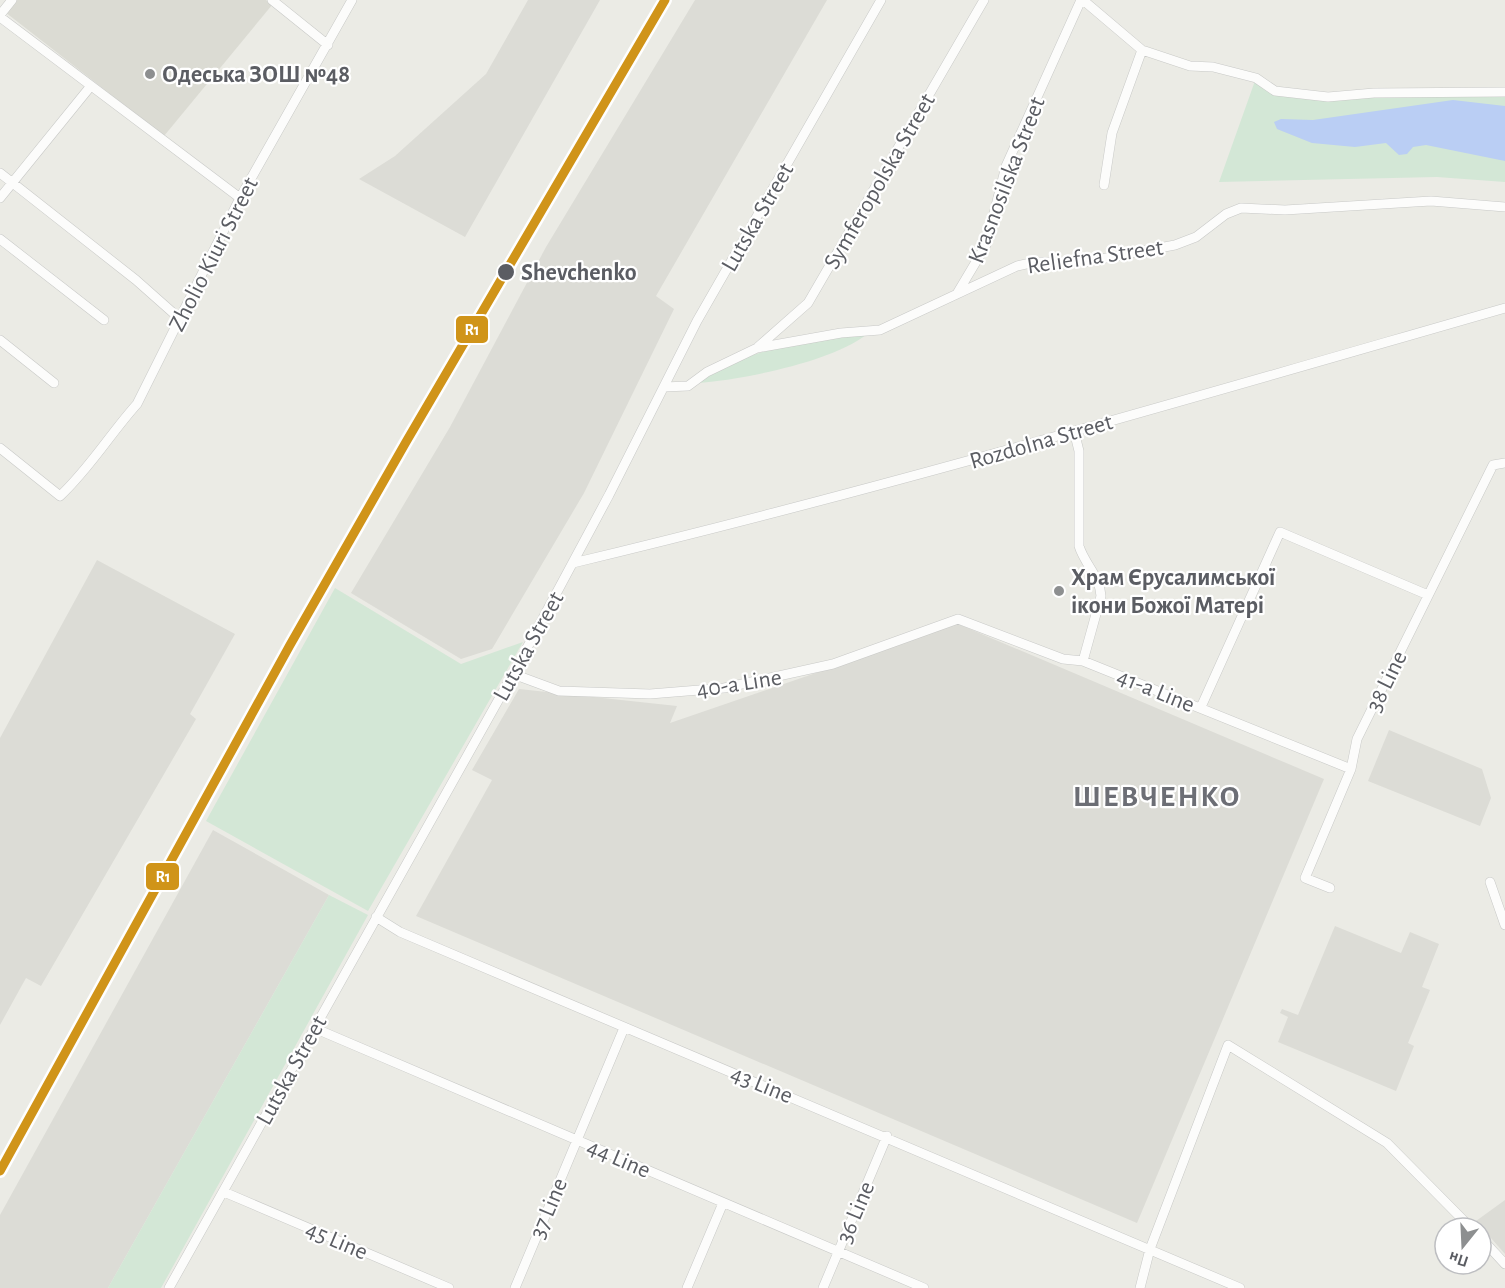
<svg xmlns="http://www.w3.org/2000/svg" width="1505" height="1288" viewBox="0 0 1505 1288" font-family="'Alegreya Sans',sans-serif">
<style>
.industrial{fill:#dcdcd6}
.education{fill:#dbdbd3}
.green{fill:#d3e7d6}
.water{fill:#bacef4}
.lines{fill:none;stroke-linecap:round;stroke-linejoin:round}
.street-casing{stroke:#c8c9c7;stroke-width:10}
.street{stroke:#fcfcfb;stroke-width:9}
.rail-1-casing{stroke:#fff;stroke-width:14}
.rail-1{stroke:#d09419;stroke-width:9}
.poi-dot{fill:#8d8f90;stroke:#fff;stroke-width:2}
.stop-dot{fill:#5b5d63;stroke:#fff;stroke-width:2}
.labels{text-anchor:middle;stroke-width:4.5;stroke-linejoin:round;paint-order:stroke}
.poi-label{font-size:24px;font-weight:bold;fill:#5b5d63;stroke:#fff;text-anchor:start}
.street-label{font-size:24px;fill:#5b5d63;stroke:#fff}
.stop-label{font-size:24px;font-weight:bold;fill:#5b5d63;stroke:#fff;text-anchor:start}
.district-label{font-size:30px;font-weight:bold;letter-spacing:1.5px;fill:#6c6e75;stroke:#fff}
.line-badge{stroke:#fff;stroke-width:2}
.badge-label{font-size:16px;text-anchor:middle;font-weight:bold;fill:#fff}
</style>
<rect width="100%" height="100%" fill="#ebebe5"/>
<!-- industrial -->
<path class="industrial" d="M528 0H600L465 237 359 179 395 156 486 74Z
M695 0H827L656 296 674 309 584 493 492 649 461 659 351 593 450 427 546 247Z
M97 560 235 634 190 714 196 719 41 986 26 978 0 1025V738Z
M958 624 1324 779 1137 1223 416 916 492 780 472 770 519 689 677 706 670 723Z
M1389 730 1482 769 1491 798 1480 826 1368 781Z
M213 830 329 895 108 1288H0V1215Z
M1335 926 1401 953 1410 932 1439 944 1422 987 1430 990 1408 1043 1414 1046 1396 1091 1278 1042 1288 1017 1280 1013 1282 1009 1298 1015Z
M1505 1200V1254L1476 1221Z"/>
<!-- education -->
<path class="education" d="M14 0H266L272 5 164 136 5 12Z"/>
<!-- green -->
<path class="green" d="M1256 78 1275 91 1328 97 1505 92V182L1437 177 1219 182Z
M866 335C831 362 741 380 697 383 741 351 812 337 866 335Z
M335 588 461 664 523 642 368 911 206 821Z
M329 895 368 915 161 1288H108Z"/>
<!-- water -->
<path class="water" d="M1453 100 1505 106V161L1426 145 1413 147 1407 154 1399 155 1386 143 1355 147 1312 143 1277 129 1274 122 1281 119 1313 120Z"/>
<g class="lines">
<!-- street casing -->
<g class="street-casing">
<path id="street" d="M272 0 328 45
M1083 0 1142 50 1190 66 1213 67 1256 78 1275 91 1328 97 1374 93 1505 92
M0 15 12 0
M0 17 240 198
M0 173 136 280 180 319
M1104 185 1112 133 1142 50
M0 198 90 87
M0 239 104 320
M958 292 986 245 1006 166 1081 0
M0 340 54 383
M758 347 808 303 984 0
M664 387 688 386 707 372 757 348 841 333 880 330 1017 266 1035 262H1085L1175 245 1196 237 1226 214 1241 208 1285 210 1431 201 1505 207
M1074 431 1079 451V546C1085 565 1100 576 1101 596L1083 661
M0 448 60 496C90 468 110 434 137 404L240 198 352 0
M573 563C887 488 1195 397 1505 308
M513 674 559 691 650 694 724 688 833 664 958 619 1063 659 1083 661 1351 769
M1201 707 1280 532 1428 595
M1490 882 1505 925
M1330 888 1305 878 1351 769 1357 739 1493 465 1505 463
M376 917 400 932 1240 1288
M314 1028 924 1288
M224 1192 449 1288
M1481 1238 1505 1264
M169 1288 513 674 609 495 697 321 881 0
M515 1288 624 1028
M687 1288 723 1203
M823 1288 887 1136
M1140 1288 1150 1249 1228 1045 1387 1143 1471 1228"/>
</g>
<!-- street -->
<use href="#street" class="street"/>
<!-- rail-1 casing -->
<g class="rail-1-casing">
<path id="rail-1" d="M0 1171 290 645 406 442 665 0"/>
</g>
<!-- rail-1 -->
<use href="#rail-1" class="rail-1"/>
</g>
<!-- markers -->
<g class="poi-dot">
<circle cx="150" cy="74" r="6"/>
<circle cx="1059" cy="591" r="6"/>
</g>
<circle class="stop-dot" cx="506" cy="272" r="9"/>
<g class="labels">
<!-- poi labels -->
<g class="poi-label">
<text x="162" y="82">Одеська ЗОШ №48</text>
<text x="1071" y="585">Храм Єрусалимської<tspan x="1071" dy="28">ікони Божої Матері</tspan></text>
</g>
<!-- street labels -->
<g class="street-label">
<text transform="translate(1006 180) rotate(-69)" y="8">Krasnosilska Street</text>
<text transform="translate(879 181) rotate(-60)" y="8">Symferopolska Street</text>
<text transform="translate(757 217) rotate(-60)" y="8">Lutska Street</text>
<text transform="translate(213 254) rotate(-63)" y="8">Zholio Kiuri Street</text>
<text transform="translate(1095 256) rotate(-8)" y="8">Reliefna Street</text>
<text transform="translate(1041 441) rotate(-16)" y="8">Rozdolna Street</text>
<text transform="translate(528 646) rotate(-61)" y="8">Lutska Street</text>
<text transform="translate(1386 681) rotate(-64)" y="8">38 Line</text>
<text transform="translate(739 683) rotate(-9)" y="8">40-a Line</text>
<text transform="translate(1156 690) rotate(22)" y="8">41-a Line</text>
<text transform="translate(291 1070) rotate(-61)" y="8">Lutska Street</text>
<text transform="translate(762 1084) rotate(22)" y="8">43 Line</text>
<text transform="translate(619 1158) rotate(23)" y="8">44 Line</text>
<text transform="translate(548 1208) rotate(-67)" y="8">37 Line</text>
<text transform="translate(855 1212) rotate(-67)" y="8">36 Line</text>
<text transform="translate(337 1240) rotate(23)" y="8">45 Line</text>
</g>
<!-- stop labels -->
<g class="stop-label">
<text x="521" y="280">Shevchenko</text>
</g>
<!-- district labels -->
<g class="district-label">
<text x="1157" y="806">ШЕВЧЕНКО</text>
</g>
</g>
<g class="line-badge">
<rect x="455" y="315" width="34" height="29" rx="6" fill="#d09419"/>
<rect x="145" y="862" width="35" height="29" rx="6" fill="#d09419"/>
</g>
<g class="badge-label">
<text x="472" y="335">R1</text>
<text x="163" y="882">R1</text>
</g>
<!-- north arrow -->
<g transform="translate(1463 1246) rotate(198)"><circle r="28" fill="#ffffff" stroke="#bdbec1" stroke-width="1.5"/>
<path d="M0-4.5L10 22L0 15L-10 22Z" fill="#8d8f90"/>
<text y="-9" font-size="16" font-weight="bold" text-anchor="middle" fill="#5b5d63">Пн</text>
</g>
</svg>
